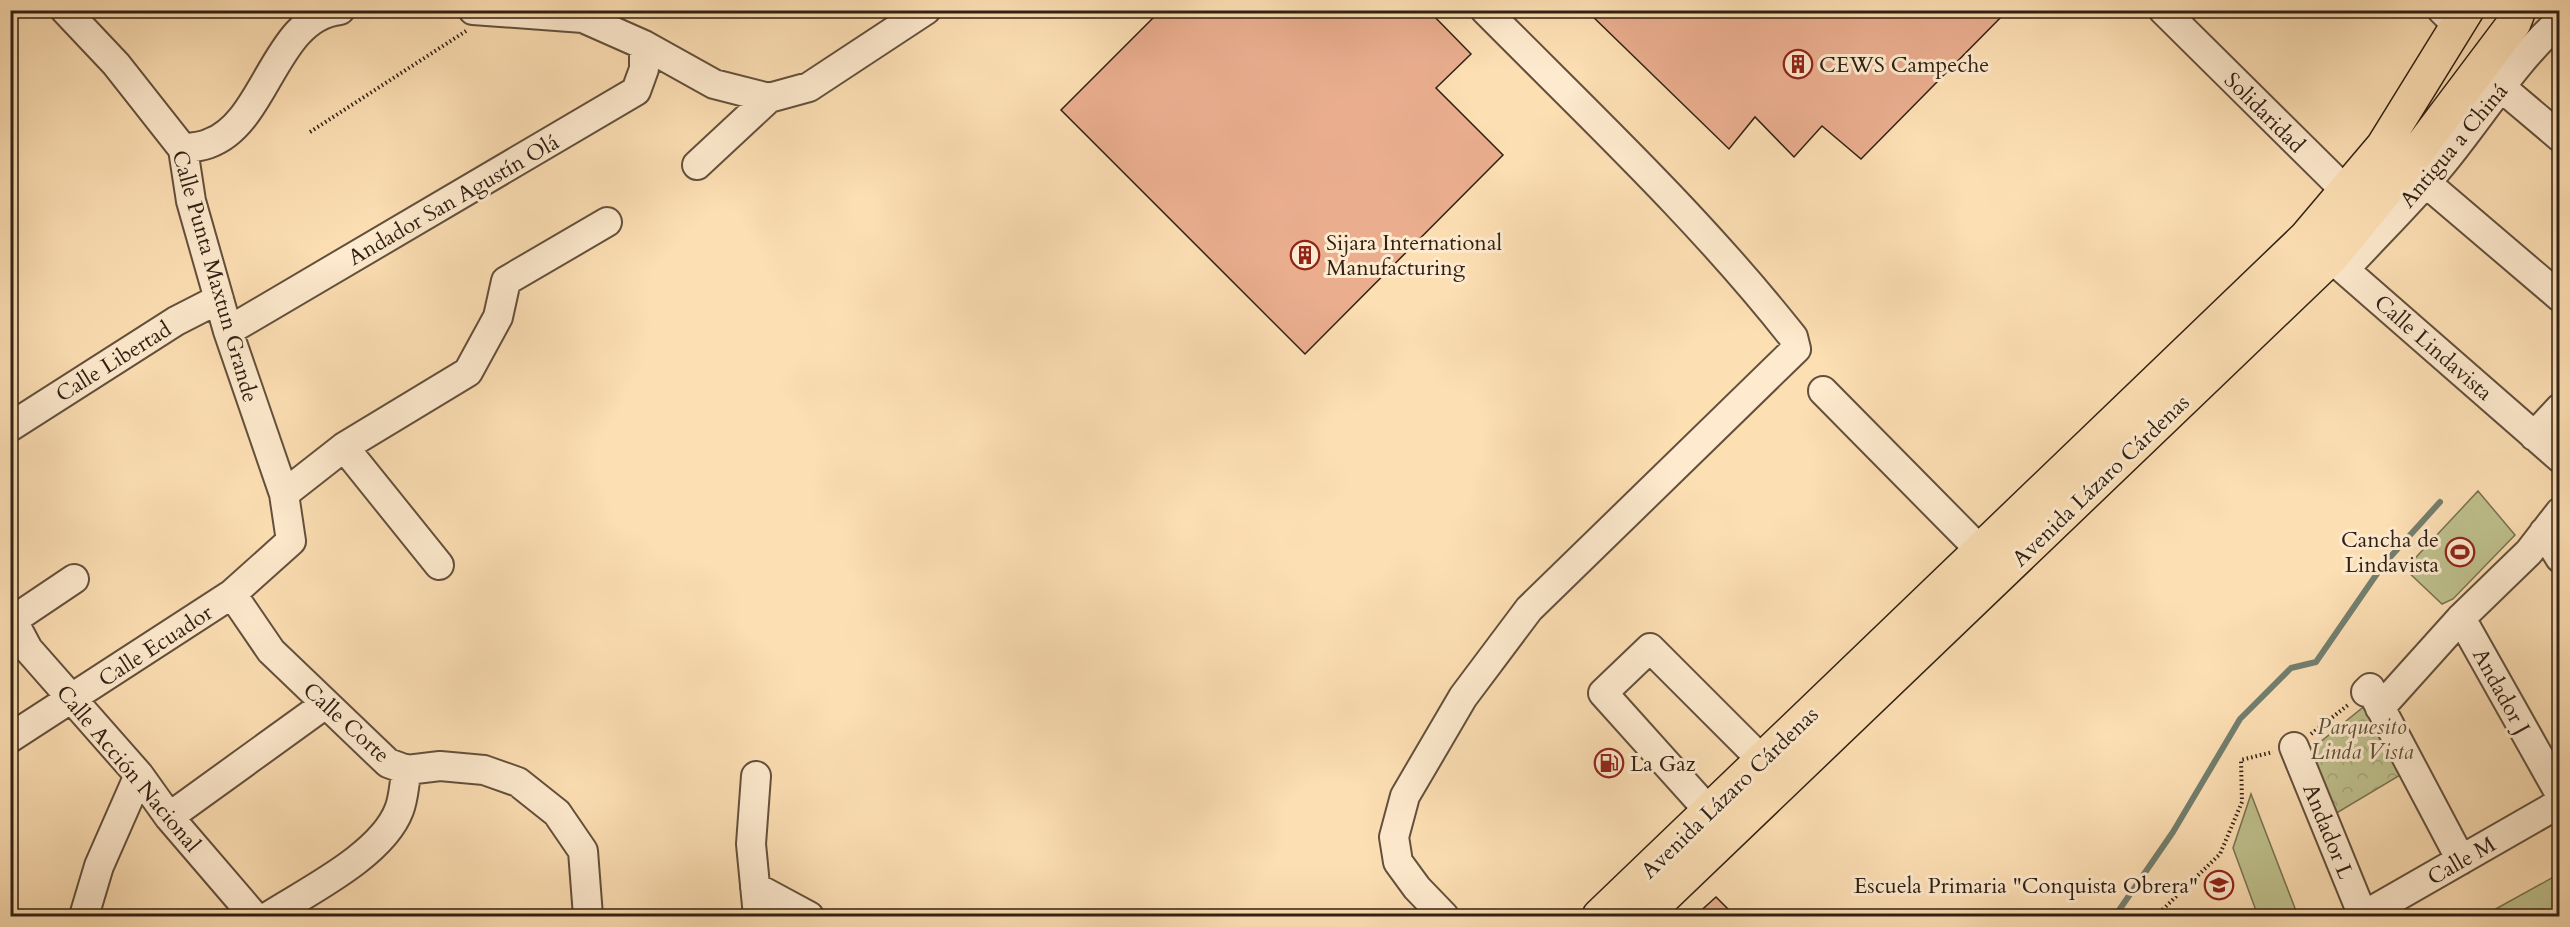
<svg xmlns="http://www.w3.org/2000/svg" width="2570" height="927" viewBox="0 0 2570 927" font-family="Cardo,serif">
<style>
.green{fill:#bfc28e;stroke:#787251;stroke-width:1.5}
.forest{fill:url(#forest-crowns);stroke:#787251;stroke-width:1.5}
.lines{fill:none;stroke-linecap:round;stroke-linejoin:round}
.stream{stroke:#737f6f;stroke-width:6}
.building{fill:#eaae8f;stroke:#302114;stroke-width:1.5}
.minor-casing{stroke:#63503c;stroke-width:32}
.major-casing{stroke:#302114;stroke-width:36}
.path{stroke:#302114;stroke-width:4;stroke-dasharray:1.5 3;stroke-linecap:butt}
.minor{stroke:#feeace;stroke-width:28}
.major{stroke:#fddfb4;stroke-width:33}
.labels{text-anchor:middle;stroke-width:6;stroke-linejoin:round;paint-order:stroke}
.poi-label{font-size:22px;fill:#302114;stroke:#feeace;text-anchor:start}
.street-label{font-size:22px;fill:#302114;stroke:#feeace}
.park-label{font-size:22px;font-style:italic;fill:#5b5139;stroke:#feeace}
</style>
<defs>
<pattern id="forest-crowns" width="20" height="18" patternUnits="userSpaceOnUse" patternTransform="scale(1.5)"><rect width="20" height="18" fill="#bfc28e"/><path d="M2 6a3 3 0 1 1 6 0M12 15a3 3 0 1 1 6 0" fill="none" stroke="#a4a67a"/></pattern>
</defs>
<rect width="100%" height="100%" fill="#fddfb4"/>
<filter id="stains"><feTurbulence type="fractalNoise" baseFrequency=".00333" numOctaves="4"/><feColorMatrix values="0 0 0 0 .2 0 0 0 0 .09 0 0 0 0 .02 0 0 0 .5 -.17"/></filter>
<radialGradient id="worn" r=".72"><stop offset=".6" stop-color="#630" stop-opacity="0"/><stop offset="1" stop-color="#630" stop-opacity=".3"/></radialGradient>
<!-- green -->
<path class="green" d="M2478 491 2515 535 2453 599 2442 604 2405 569Z
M2251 794 2298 916H2258L2233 848Z
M2559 874V916H2483Z"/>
<!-- forest -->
<path class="forest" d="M2372 700 2402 774 2335 814 2308 752Z"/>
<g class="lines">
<!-- stream -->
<path class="stream" d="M2115 916 2173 832 2240 719 2291 668 2316 662 2383 565 2440 502"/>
</g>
<!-- building -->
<path class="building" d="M1161 10H1428L1471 54 1436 88 1503 155 1305 354 1061 110Z
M1586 10H2008L1861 159 1822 126 1794 157 1755 117 1729 149Z
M1716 897 1735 916H1695Z"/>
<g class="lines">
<!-- minor casing -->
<g class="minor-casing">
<path id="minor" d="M473 10 583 18 644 45 714 84 769 98 809 87 926 10
M2163 10 2360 205
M2442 10 2458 26
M2502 88 2560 137
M183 149C191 147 202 147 210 143 267 122 274 17 340 10
M697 165 769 98
M2425 182 2560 297
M2315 244 2560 458
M2345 269C2377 234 2411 201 2441 165 2480 118 2515 60 2560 21
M228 331 636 91 644 69V45
M1823 391 1980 550
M10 427 176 321 219 299
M2534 436 2560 408
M344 447 439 565
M284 494 344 447 468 372 498 317 506 281 607 222
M2544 532 2560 558
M232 594 271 651 388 763 407 770 440 766 484 770 518 782 557 813 583 851 588 916
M10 615 28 649 139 775 169 817 254 916
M2461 618 2560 794
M13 620 74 579
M2366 692 2370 688 2461 860
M2380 708 2461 618 2529 552 2560 512
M10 738 232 594 291 541 284 494 228 331 191 201 183 149 116 64 65 10
M2294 747 2363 916
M756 776 751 844 758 916
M1709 811 1603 693 1650 648 1762 760
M169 817 324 705
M755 887 809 916
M84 916 99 866 139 775
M269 916C308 891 382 855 399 810 404 798 404 782 407 770
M1444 916 1417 888 1398 862 1394 837 1405 796 1463 697 1529 609 1796 349 1793 337C1700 219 1591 117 1485 10
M2363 916 2560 803"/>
</g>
<!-- major casing -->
<g class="major-casing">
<path id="major" d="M1599 916 2306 237 2383 146 2467 10
M1644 916 2331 258 2408 164 2514 23 2519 10"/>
</g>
<!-- path -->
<path class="path" d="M310 132 466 31
M2311 734 2348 705
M2156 916 2220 854 2242 802 2241 760 2273 752"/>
<!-- minor -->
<use href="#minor" class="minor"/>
<!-- major -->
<use href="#major" class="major"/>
</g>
<!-- icons -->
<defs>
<g id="building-ring" transform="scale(1.5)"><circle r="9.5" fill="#feeace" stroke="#8f2418" stroke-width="1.5"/><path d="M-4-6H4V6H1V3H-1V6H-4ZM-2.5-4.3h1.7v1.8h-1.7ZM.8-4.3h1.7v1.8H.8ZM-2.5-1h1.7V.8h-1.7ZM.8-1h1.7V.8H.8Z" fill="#8f2418"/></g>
<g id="stadium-ring" transform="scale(1.5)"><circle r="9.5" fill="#feeace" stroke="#8f2418" stroke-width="1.5"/><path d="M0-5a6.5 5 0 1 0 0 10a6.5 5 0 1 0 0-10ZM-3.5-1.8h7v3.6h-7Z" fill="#8f2418"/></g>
<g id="fuel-ring" transform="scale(1.5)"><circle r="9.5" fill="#feeace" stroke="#8f2418" stroke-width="1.5"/><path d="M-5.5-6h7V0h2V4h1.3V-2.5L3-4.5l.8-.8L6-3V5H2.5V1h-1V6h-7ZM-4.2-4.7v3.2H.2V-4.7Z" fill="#8f2418"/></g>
<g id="school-ring" transform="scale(1.5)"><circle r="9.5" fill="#feeace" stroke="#8f2418" stroke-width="1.5"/><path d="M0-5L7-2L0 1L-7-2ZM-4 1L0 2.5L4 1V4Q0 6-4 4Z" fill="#8f2418"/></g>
</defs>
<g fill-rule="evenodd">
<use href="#building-ring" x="1798" y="64"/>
<use href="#building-ring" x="1305" y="255"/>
<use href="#stadium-ring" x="2460" y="552"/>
<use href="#fuel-ring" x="1609" y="763"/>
<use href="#school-ring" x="2219" y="885"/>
</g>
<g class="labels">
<!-- poi labels -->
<g class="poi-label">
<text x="1819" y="72">CEWS Campeche</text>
<text x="1326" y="250">Sijara International<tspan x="1326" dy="25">Manufacturing</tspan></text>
<text x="2439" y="547" text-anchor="end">Cancha de<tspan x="2439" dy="25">Lindavista</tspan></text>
<text x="1630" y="771">La Gaz</text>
<text x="2198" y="893" text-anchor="end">Escuela Primaria "Conquista Obrera"</text>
</g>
<!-- street labels -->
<g class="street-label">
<text transform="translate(2265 112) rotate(45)" y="8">Solidaridad</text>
<text transform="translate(2453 145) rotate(-50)" y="8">Antigua a Chiná</text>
<text transform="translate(453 199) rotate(-30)" y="8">Andador San Agustín Olá</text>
<text transform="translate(216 276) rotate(74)" y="8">Calle Punta Maxtun Grande</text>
<text transform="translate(2434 347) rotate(41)" y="8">Calle Lindavista</text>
<text transform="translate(113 361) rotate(-32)" y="8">Calle Libertad</text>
<text transform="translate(2100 480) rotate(-44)" y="8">Avenida Lázaro Cárdenas</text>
<text transform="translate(155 645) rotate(-33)" y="8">Calle Ecuador</text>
<text transform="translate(2502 691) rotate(61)" y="8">Andador J</text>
<text transform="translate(347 722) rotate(42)" y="8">Calle Corte</text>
<text transform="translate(129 768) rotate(50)" y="8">Calle Acción Nacional</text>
<text transform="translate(1729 792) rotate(-44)" y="8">Avenida Lázaro Cárdenas</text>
<text transform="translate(2329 831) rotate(68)" y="8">Andador L</text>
<text transform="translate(2461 860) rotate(-30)" y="8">Calle M</text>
</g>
<!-- park labels -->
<g class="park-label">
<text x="2362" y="734">Parquesito<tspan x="2362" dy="25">Linda Vista</tspan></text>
</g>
</g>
<!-- margin -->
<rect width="2570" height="927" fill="none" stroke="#fddfb4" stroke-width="36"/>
<rect x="12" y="12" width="2546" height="903" fill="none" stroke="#302114" stroke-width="3"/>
<rect x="18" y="18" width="2534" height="891" fill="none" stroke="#302114" stroke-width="1.5"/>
<rect width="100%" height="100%" filter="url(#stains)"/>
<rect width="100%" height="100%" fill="url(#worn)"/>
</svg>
